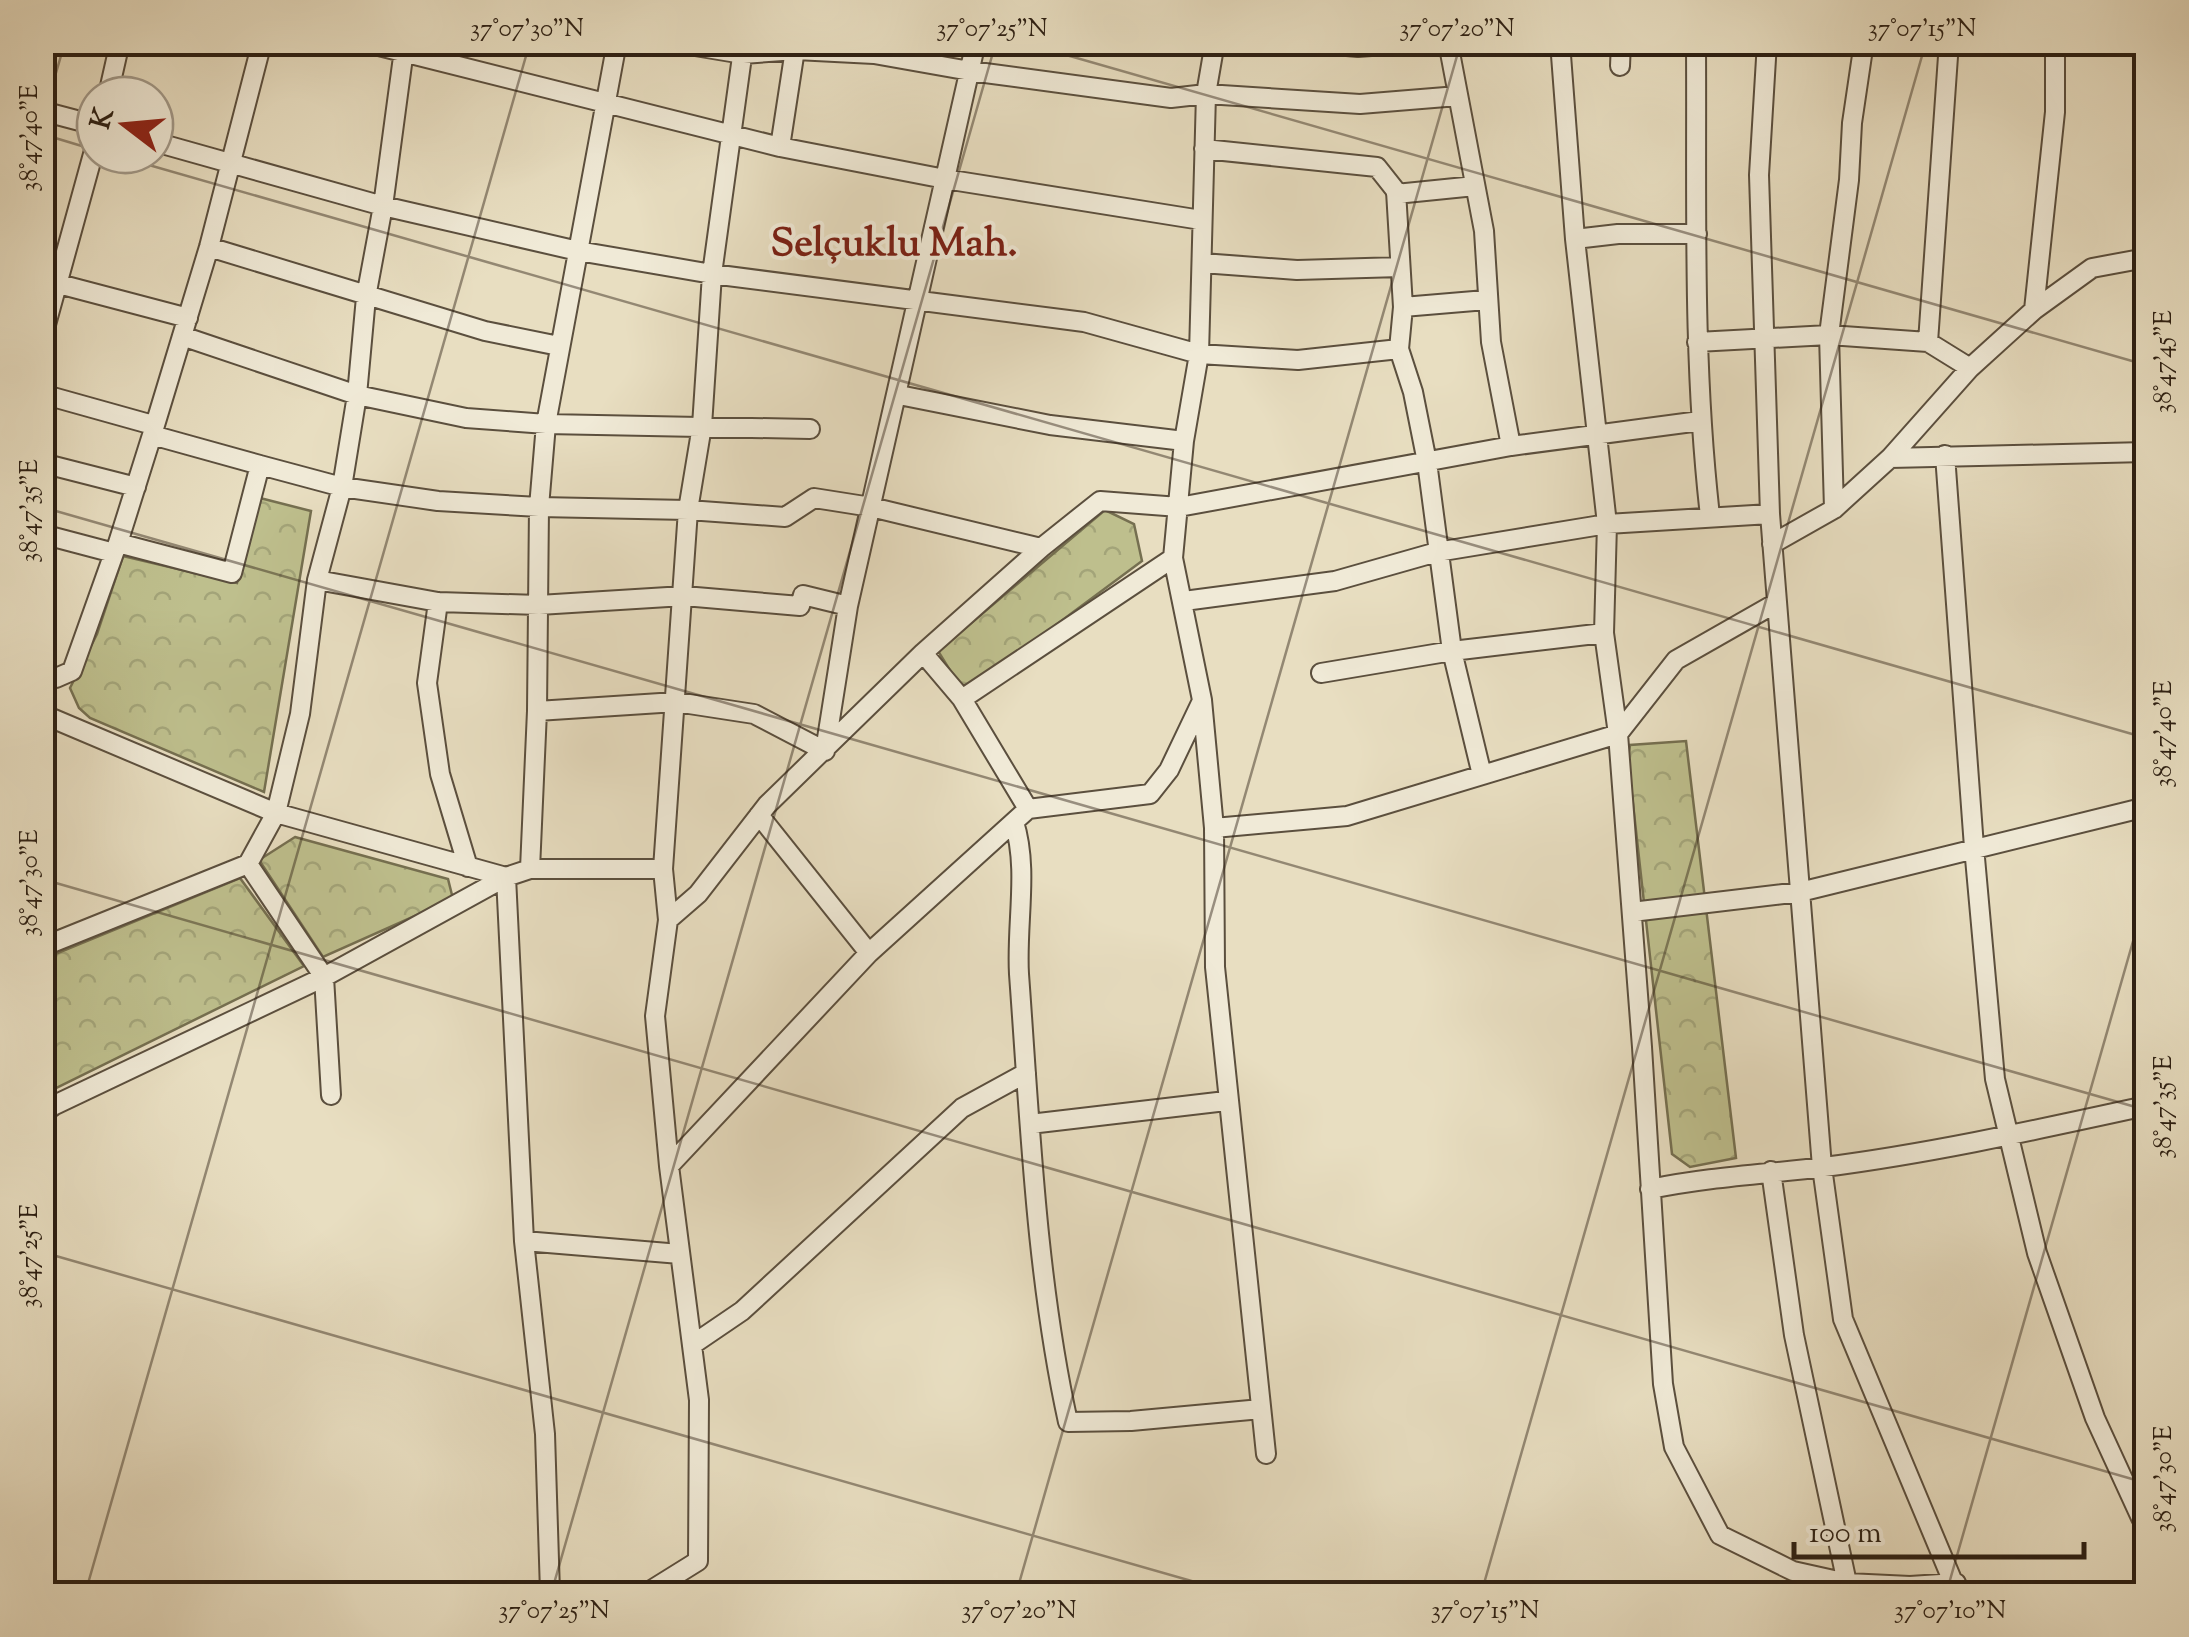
<svg xmlns="http://www.w3.org/2000/svg" width="2189" height="1637" viewBox="0 0 2189 1637" font-family="'Sorts Mill Goudy',serif">
<style>
.forest{fill:url(#forest-crowns);stroke:#756f50;stroke-width:2.5}
.lines{fill:none;stroke-linecap:round;stroke-linejoin:round}
.minor-casing{stroke:#5b4f3e;stroke-width:22}
.minor{stroke:#f0ead7;stroke-width:18}
.ticks{fill:none;stroke:#2c1f13;stroke-width:2.5;stroke-opacity:0.45}
.labels{text-anchor:middle;stroke-width:8;stroke-linejoin:round;paint-order:stroke}
.district-label{font-size:40px;font-weight:bold;fill:#7a1f14;stroke:#f0ead7}
.neatline{fill:none;stroke:#2c1f13;stroke-width:4}
.ticks-label{font-size:25px;text-anchor:middle;fill:#2c1f13}
</style>
<defs>
<pattern id="forest-crowns" width="20" height="18" patternUnits="userSpaceOnUse" patternTransform="scale(2.5)"><rect width="20" height="18" fill="#bebf8d"/><path d="M2 6a3 3 0 1 1 6 0M12 15a3 3 0 1 1 6 0" fill="none" stroke="#a3a479"/></pattern>
</defs>
<rect width="100%" height="100%" fill="#e8dec1"/>
<filter id="stains"><feTurbulence type="fractalNoise" baseFrequency=".002" numOctaves="4"/><feColorMatrix values="0 0 0 0 .2 0 0 0 0 .09 0 0 0 0 .02 0 0 0 .5 -.17"/></filter>
<radialGradient id="worn" r=".72"><stop offset=".6" stop-color="#630" stop-opacity="0"/><stop offset="1" stop-color="#630" stop-opacity=".3"/></radialGradient>
<!-- forest -->
<path class="forest" d="M260 498 311 511 264 792 90 718 79 708 70 688 97 634 123 556 237 583Z
M1105 510 1134 524 1142 561 964 693 938 651Z
M1686 741 1736 1158 1690 1167 1672 1154 1628 759 1630 745Z
M295 837 448 879 453 899 323 957 259 860Z
M240 878 304 966 56 1088 43 1064V959Z"/>
<g class="lines">
<!-- minor casing -->
<g class="minor-casing">
<path id="minor" d="M363 42 780 147 945 179 1201 220
M671 42 743 54 796 50 874 54 970 71 1171 98 1206 94 1360 104 1458 96
M1215 42 1206 94 1199 354 1184 441 1173 558 1202 700 1214 828 1215 967 1266 1454
M1302 42 1358 47 1424 42
M1448 42 1484 231 1491 342 1511 446
M1560 42 1575 239 1607 524 1604 633 1618 734 1642 1047 1663 1384 1674 1447 1720 1535 1793 1571 1847 1583
M1696 42C1697 201 1692 358 1710 516
M1767 42 1759 175 1770 514 1822 1167 1843 1319 1958 1594
M2144 42 2146 66
M1620 66 1621 42
M108 95 120 42
M42 111 95 125
M155 142 383 206 578 251 712 274 1084 322 1199 354 1298 360 1399 349
M780 147 796 43
M1204 149 1377 167 1396 191 1403 307 1399 349 1413 392 1427 462 1452 651 1482 775
M1396 194 1475 186
M1575 239 1618 234H1697
M209 247 485 331 559 346
M1202 263 1297 270 1400 267
M55 283 188 318
M1403 307 1486 300
M2034 310 2055 112V42
M182 336 357 395 466 418 546 424 810 429
M42 339 95 147
M1697 342 1829 335 1928 342 1970 368
M1928 342 1949 42
M42 394 153 425
M899 395 1050 425 1184 441
M1945 455 1974 847 1995 1079 2037 1253 2095 1418 2141 1518 2146 1523
M1890 458 2146 452
M42 463 136 487
M260 465 342 487 438 501 539 507 688 510 785 517 814 498 871 507 1041 548
M1834 509 1829 335 1849 180 1852 123 1864 42
M42 534 114 553 118 543 232 573 260 465 152 435 209 247 262 42
M118 543 152 435
M1772 544 1834 509 1890 458 1970 368 2034 310 2092 268 2146 258
M317 580 438 602 539 605 684 596 800 606 803 595 848 606
M1184 601 1335 581 1437 552 1607 524 1770 514
M438 602 427 683 440 774 468 867
M923 653 962 699 1028 809
M1321 673 1452 651 1604 633
M56 678 72 671 114 553
M962 699 1173 558
M537 711 676 702 754 714 825 751 848 606 976 42
M42 714 276 813 506 877 524 1241 545 1434 550 1592 566 1594
M759 815 869 953
M1014 822C1029 869 1016 924 1019 974 1030 1123 1036 1276 1068 1422L1131 1421 1261 1409
M1214 828 1347 816 1618 734 1676 660 1776 603
M248 864 324 977 331 1095
M530 869 537 711 539 507 546 424 617 42
M1632 912 1800 892 2146 807
M668 920 698 894 767 805 923 653 1041 548 1100 501 1179 507 1511 446 1700 421
M42 947 248 864 276 813 300 714 317 580 342 487 357 395 366 297 383 206 405 42
M42 1088 52 1107
M42 1111 324 977 506 877 530 869H663
M1030 1124 1226 1101
M669 1166 869 953 1028 809 1150 794 1169 770 1201 703
M1771 1171 1794 1335 1847 1583 1910 1586 1956 1583
M1650 1189C1708 1177 1766 1174 1824 1167 1933 1153 2040 1129 2146 1106
M524 1241 680 1254
M692 1345 742 1311 962 1108 1026 1073
M645 1594 698 1561 699 1400 669 1166 655 1016 668 920 663 869 688 510 702 426 712 274 744 42"/>
</g>
<!-- minor -->
<use href="#minor" class="minor"/>
</g>
<!-- ticks -->
<path class="ticks" d="M1021 42 2146 365M42 121 65 42M42 134 95 150M114 155 2146 738M42 507 2146 1110M42 879 2146 1483M42 1252 1237 1594M85 1594 530 42M551 1594 996 42M1016 1594 1461 42M1481 1594 1926 42M1946 1594 2146 896"/>
<g class="labels">
<!-- district labels -->
<g class="district-label">
<text x="894" y="255">Selçuklu Mah.</text>
</g>
</g>
<!-- margin -->
<rect width="2189" height="1637" fill="none" stroke="#e8dec1" stroke-width="110"/>
<!-- north arrow -->
<g transform="translate(125 125) rotate(286)"><circle r="48" fill="#f0ead7" stroke="#a29989" stroke-width="2.5"/>
<path d="M0-8L18 38L0 25L-18 38Z" fill="#8f2418"/>
<text y="-15" font-size="28" font-weight="bold" text-anchor="middle" fill="#2c1f13">K</text>
</g>
<!-- scale -->
<path d="M1794 1542v15h290v-15" fill="none" stroke="#2c1f13" stroke-width="5"/>
<text x="1809" y="1542" font-size="30" fill="#2c1f13" stroke="#f0ead7" stroke-width="8" paint-order="stroke">100 m</text>
<rect x="55" y="55" width="2079" height="1527" class="neatline"/>
<g class="ticks-label">
<text x="527" y="36">37°07'30"N</text>
<text x="992" y="36">37°07'25"N</text>
<text x="1457" y="36">37°07'20"N</text>
<text x="1922" y="36">37°07'15"N</text>
<text transform="translate(28 138) rotate(-90)" y="9">38°47'40"E</text>
<text transform="translate(2162 362) rotate(-90)" y="9">38°47'45"E</text>
<text transform="translate(28 511) rotate(-90)" y="9">38°47'35"E</text>
<text transform="translate(2162 734) rotate(-90)" y="9">38°47'40"E</text>
<text transform="translate(28 883) rotate(-90)" y="9">38°47'30"E</text>
<text transform="translate(2162 1107) rotate(-90)" y="9">38°47'35"E</text>
<text transform="translate(28 1256) rotate(-90)" y="9">38°47'25"E</text>
<text transform="translate(2162 1479) rotate(-90)" y="9">38°47'30"E</text>
<text x="554" y="1618">37°07'25"N</text>
<text x="1019" y="1618">37°07'20"N</text>
<text x="1485" y="1618">37°07'15"N</text>
<text x="1950" y="1618">37°07'10"N</text>
</g>
<rect width="100%" height="100%" filter="url(#stains)"/>
<rect width="100%" height="100%" fill="url(#worn)"/>
</svg>
